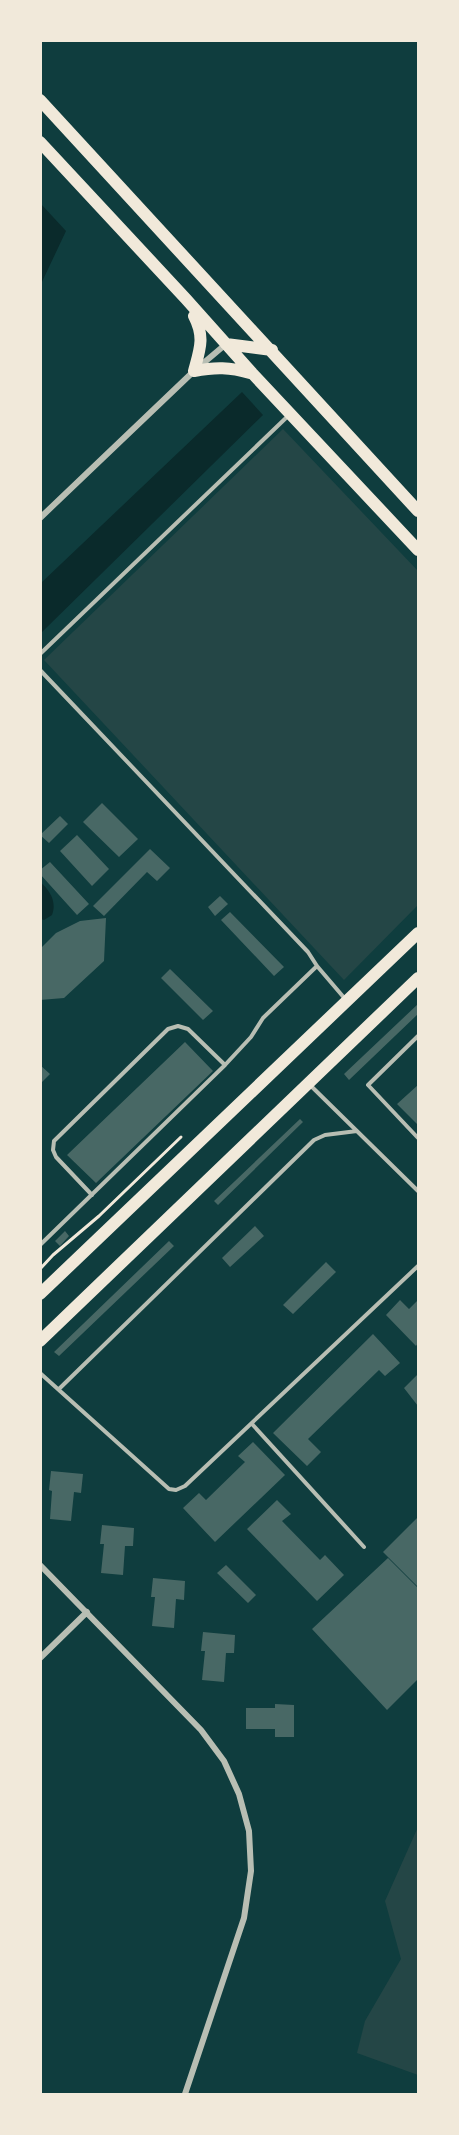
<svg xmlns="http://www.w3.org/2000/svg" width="459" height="2135" viewBox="0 0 459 2135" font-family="'Sofia Sans Condensed',sans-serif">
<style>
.green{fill:#244646}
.water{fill:#0a2a2b}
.building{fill:#486865}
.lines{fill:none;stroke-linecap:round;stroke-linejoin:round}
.path{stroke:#f1e9da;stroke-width:3}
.service{stroke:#b8beb3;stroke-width:4}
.minor{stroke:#b8beb3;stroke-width:6}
.secondary{stroke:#f1e9da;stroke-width:12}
.primary{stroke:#f1e9da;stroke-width:12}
</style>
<rect width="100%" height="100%" fill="#0f3d3e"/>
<!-- green -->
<path class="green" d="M283 429 418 571V905L344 980 44 660Z
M418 1827V2075L357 2053 365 2021 401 1959 385 1901Z"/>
<!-- water -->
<path class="water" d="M41 204 66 231 41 284Z
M242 392 263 415 41 633V583Z
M40 882C50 890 57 902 52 915L44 920 41 919Z"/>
<!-- building -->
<path class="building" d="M102 803 138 839 119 857 83 822Z
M60 816 68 824 49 843 40 835Z
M77 835 109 869 92 886 60 851Z
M150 849 170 868 157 881 147 872 104 916 93 906Z
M50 862 89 904 77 915 40 874V870Z
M220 896 228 904 215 916 208 907Z
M230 912 284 967 274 976 221 920Z
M106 918 104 961 64 998 40 1000V949L56 933 80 921Z
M170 969 213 1011 203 1020 161 978Z
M418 1004V1014L349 1080 344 1074Z
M185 1042 213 1071 96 1183 67 1155Z
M40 1065 50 1074 40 1084Z
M418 1085V1125L397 1104Z
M300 1119 303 1122 218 1205 214 1201Z
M255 1226 264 1236 230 1267 222 1258Z
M65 1231 69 1236 60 1246 55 1241Z
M169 1241 174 1246 59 1356 54 1352Z
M326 1262 336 1272 293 1314 283 1305Z
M400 1300 409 1309 418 1300V1343L416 1346 386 1315Z
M373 1334 400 1363 385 1376 379 1370 308 1439 321 1452 307 1466 273 1433Z
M418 1374V1406L404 1388Z
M253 1442 285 1475 215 1542 183 1508 199 1493 206 1500 245 1462 238 1456Z
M51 1471 83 1474 81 1493 74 1492 71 1521 50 1519 52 1491 49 1490Z
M277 1500 291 1514 282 1521 320 1560 325 1555 344 1575 317 1601 247 1529Z
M418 1517V1587L383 1552Z
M102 1525 134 1528 133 1546H125L123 1575 101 1573 104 1544H100Z
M388 1558 418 1588V1679L387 1710 312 1629Z
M226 1565 256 1595 248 1603 217 1573Z
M153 1578 185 1581 184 1600 176 1599 174 1628 152 1626 155 1597H151Z
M203 1632 235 1635 234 1653H226L224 1682 202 1680 205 1651H201Z
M275 1704 294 1705V1737H275V1729H246V1708H275Z"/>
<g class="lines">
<!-- path -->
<path class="path" d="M40 1269 53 1255 99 1216 181 1137"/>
<!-- service -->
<path class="service" d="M40 654 288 416
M40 670 308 952 317 966 346 1000
M418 1036 368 1085 418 1138
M310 1085 418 1191
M92 1195 56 1157 53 1150 54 1141 168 1029 178 1026 188 1029 225 1065
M40 1245 225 1065 251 1037 263 1018 317 966
M40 1373 169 1489 176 1490 185 1486 418 1266
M60 1388 314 1140 325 1135 357 1131
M252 1424 364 1547"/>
<!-- minor -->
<path class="minor" d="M40 518 194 371 226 344
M40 1565 201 1730 224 1761 239 1794 249 1831 251 1871 244 1918 185 2094
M40 1658 87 1612"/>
<!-- secondary -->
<path class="secondary" d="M40 100 418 511
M40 142 186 299 252 373 418 550
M194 316C205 337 200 349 194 371 215 367 230 367 250 373
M226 344 272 350"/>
<!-- primary -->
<path class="primary" d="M40 1294 418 933
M40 1341 418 978"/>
</g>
<!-- border -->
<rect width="459" height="2135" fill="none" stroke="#f1e9da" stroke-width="84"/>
</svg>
